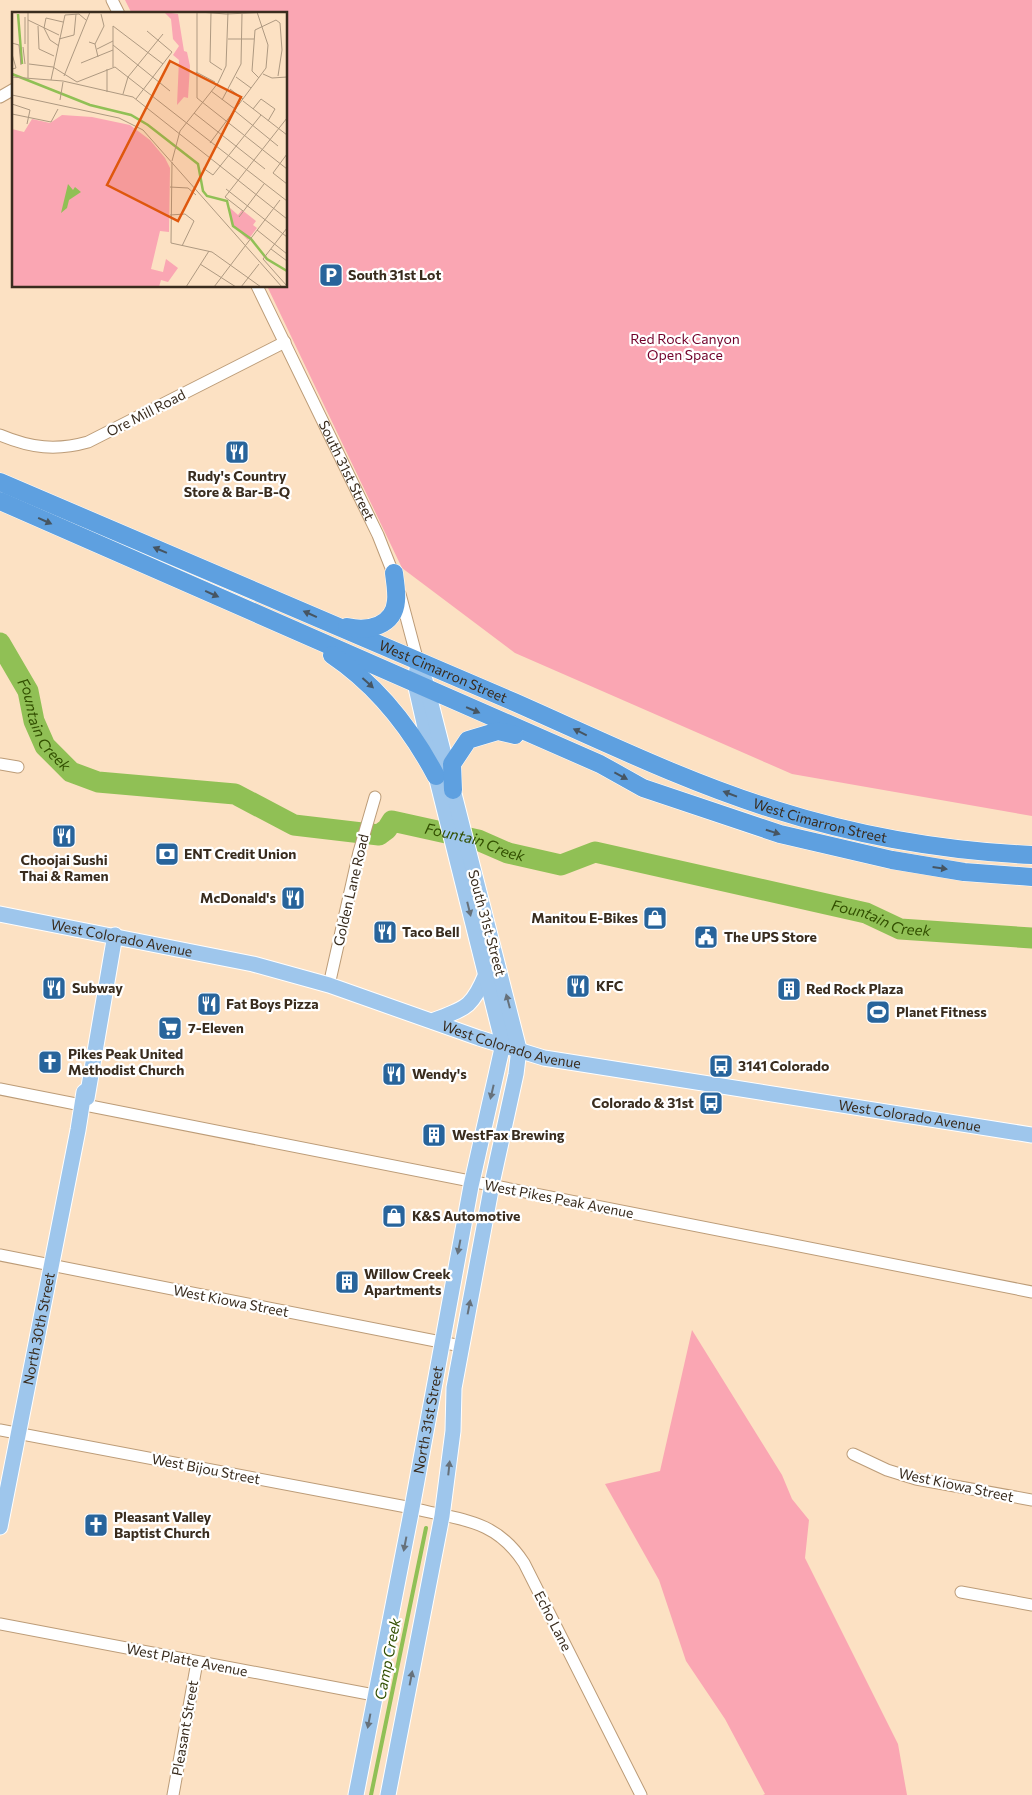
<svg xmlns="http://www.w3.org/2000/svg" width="1032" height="1795" viewBox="0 0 1032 1795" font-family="Commissioner,sans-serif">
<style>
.green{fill:#faa6b3}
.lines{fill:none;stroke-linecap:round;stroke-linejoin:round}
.stream{stroke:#90c055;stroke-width:4}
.river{stroke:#90c055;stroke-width:21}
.minor-casing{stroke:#bc9c78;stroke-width:13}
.major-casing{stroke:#fff;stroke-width:17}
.highway-casing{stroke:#fff;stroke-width:19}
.minor{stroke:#fff;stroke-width:11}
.major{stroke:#9ec6ec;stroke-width:15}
.highway{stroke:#5ea0e0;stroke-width:18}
.oneway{fill:#465562}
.oneway2{fill:#66717b}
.labels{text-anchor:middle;stroke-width:4.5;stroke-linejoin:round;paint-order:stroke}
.poi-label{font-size:14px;font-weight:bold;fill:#392c1e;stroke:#fff;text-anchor:start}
.park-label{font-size:14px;fill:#71002a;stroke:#fff}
.street-label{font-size:14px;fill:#392c1e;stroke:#fff}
.water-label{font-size:15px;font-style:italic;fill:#324f00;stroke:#fff}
.inset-river{fill:none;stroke:#90c055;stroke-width:2.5}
.inset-road{fill:none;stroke:#ae9981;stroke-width:1}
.view{fill:#df570d;fill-opacity:0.15;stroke:#df570d;stroke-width:2.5}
.inset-edge{fill:none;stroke:#392c1e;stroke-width:2.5}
</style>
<rect width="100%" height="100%" fill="#fce1c3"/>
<!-- green -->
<path class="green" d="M125 0H1032V816L792 774 515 653 402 568 267 286H286V14H132Z
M692 1330 782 1475 792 1499 809 1520 805 1558 898 1744 907 1795H763L765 1794 725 1719 686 1661 659 1580 605 1484 660 1471Z"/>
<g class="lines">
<!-- stream -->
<path class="stream" d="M371 1795 426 1528"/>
<!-- river -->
<path class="river" id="s1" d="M0 643 28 691 34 721 45 746 71 772 98 782 235 794 294 825 379 835 387 829 392 821 478 840 508 853 561 865 595 852 866 913 900 929 1032 938"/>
<!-- minor casing -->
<g class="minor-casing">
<g id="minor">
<path d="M112 0 119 14"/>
<path d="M0 97 14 89"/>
<path id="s2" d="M257 286 378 535 395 578"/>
<path d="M0 435C31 448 56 451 88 442L285 342"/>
<path d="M400 594 418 662"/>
<path d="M0 764 18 767"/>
<path d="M329 985 359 852 375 797"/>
<path d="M0 1089 81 1105"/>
<path d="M85 1105 1032 1292"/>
<path d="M0 1255 461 1346"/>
<path d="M0 1430 412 1508C459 1520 495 1518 524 1563L641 1795"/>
<path d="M853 1454 887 1470 916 1479 1032 1500"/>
<path d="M961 1592 1032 1605"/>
<path d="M0 1624 374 1695"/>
<path d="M173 1795 197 1662"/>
</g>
</g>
<!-- major casing -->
<g class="major-casing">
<g id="major">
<path id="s3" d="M0 914 253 964 329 985 479 1038 544 1058 1032 1135"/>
<path d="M432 1021C466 1008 472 1008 486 974"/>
<path d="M87 1098 115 935"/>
<path id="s4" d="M0 1527 78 1130 84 1092 87 1090"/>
<path id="s5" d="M356 1795 412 1508 471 1186 503 1044 436 776 415 683 418 662"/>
<path d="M388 1795 442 1516 453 1431 454 1388 493 1179 516 1074 519 1049 425 680"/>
</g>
</g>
<!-- highway casing -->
<g class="highway-casing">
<g id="highway">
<path id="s6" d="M0 482 514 702C600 740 686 782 776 810 858 836 946 851 1032 855"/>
<path d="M0 501 600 764 643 788 780 834 892 860 964 872 1032 877"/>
<path d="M347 627C368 632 394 626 396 601 397 592 395 582 394 573"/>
<path d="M332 655C378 686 410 727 436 776"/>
<path d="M453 790 452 764 468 740 498 731 515 735"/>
</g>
</g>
<!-- minor -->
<use href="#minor" class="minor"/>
<!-- major -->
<use href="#major" class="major"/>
<!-- highway -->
<use href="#highway" class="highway"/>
</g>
<!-- one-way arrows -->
<defs><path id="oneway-solid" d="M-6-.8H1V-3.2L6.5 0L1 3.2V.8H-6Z" transform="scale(1.25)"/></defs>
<g class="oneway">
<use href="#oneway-solid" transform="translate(45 521) rotate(24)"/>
<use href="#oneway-solid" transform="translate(160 550) rotate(-157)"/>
<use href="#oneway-solid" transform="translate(212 594) rotate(24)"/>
<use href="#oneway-solid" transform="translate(310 614) rotate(-156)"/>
<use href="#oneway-solid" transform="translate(368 683) rotate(42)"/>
<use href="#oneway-solid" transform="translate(473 710) rotate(23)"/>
<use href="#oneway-solid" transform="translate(580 732) rotate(-154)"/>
<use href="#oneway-solid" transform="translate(621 776) rotate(28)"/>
<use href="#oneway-solid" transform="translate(730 794) rotate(-159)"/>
<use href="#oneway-solid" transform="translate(773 832) rotate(17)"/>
<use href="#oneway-solid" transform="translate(940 868) rotate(8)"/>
</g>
<g class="oneway2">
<use href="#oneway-solid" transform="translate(469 909) rotate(76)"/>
<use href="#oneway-solid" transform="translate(508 1001) rotate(-105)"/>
<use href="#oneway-solid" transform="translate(492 1092) rotate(103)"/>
<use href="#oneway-solid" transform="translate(459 1247) rotate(101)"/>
<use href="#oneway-solid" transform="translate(469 1307) rotate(-79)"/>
<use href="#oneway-solid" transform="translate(449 1468) rotate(-84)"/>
<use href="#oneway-solid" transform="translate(405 1544) rotate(101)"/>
<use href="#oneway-solid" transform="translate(411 1678) rotate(-79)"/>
<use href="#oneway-solid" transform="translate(369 1721) rotate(101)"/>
</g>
<!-- icons -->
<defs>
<g id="parking-square" transform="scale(1.25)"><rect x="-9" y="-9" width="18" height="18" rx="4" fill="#28649b" stroke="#fff"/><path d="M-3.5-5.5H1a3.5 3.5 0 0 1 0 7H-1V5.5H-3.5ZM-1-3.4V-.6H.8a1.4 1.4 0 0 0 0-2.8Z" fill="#fff"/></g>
<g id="restaurant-square" transform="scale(1.25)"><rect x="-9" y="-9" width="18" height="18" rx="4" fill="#28649b" stroke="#fff"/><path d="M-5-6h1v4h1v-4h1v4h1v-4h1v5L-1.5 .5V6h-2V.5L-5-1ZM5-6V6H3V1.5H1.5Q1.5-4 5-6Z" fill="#fff"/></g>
<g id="bank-square" transform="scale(1.25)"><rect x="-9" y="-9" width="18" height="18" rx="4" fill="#28649b" stroke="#fff"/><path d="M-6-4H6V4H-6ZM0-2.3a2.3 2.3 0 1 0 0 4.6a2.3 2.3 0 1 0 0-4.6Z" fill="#fff"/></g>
<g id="shop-square" transform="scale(1.25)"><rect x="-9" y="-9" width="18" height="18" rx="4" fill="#28649b" stroke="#fff"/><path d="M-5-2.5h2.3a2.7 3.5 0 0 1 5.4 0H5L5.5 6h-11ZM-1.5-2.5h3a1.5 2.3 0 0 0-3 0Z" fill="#fff"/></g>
<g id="civic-square" transform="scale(1.25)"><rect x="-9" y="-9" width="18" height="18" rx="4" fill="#28649b" stroke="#fff"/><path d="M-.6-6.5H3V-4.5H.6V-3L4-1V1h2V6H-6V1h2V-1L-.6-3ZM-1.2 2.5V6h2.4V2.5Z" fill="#fff"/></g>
<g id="building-square" transform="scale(1.25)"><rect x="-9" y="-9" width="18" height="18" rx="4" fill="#28649b" stroke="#fff"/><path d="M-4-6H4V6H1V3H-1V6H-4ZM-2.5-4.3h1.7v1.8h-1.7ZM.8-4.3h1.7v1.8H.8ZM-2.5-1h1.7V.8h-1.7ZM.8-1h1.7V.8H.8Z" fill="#fff"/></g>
<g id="stadium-square" transform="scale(1.25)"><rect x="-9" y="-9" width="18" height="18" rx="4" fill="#28649b" stroke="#fff"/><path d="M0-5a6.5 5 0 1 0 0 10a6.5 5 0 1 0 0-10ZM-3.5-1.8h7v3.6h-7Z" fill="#fff"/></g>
<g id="supermarket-square" transform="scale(1.25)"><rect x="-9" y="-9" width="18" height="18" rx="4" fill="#28649b" stroke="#fff"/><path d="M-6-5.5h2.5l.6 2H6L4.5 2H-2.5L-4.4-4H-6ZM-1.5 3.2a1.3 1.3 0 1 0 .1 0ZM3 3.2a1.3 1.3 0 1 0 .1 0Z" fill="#fff"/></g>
<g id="church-square" transform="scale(1.25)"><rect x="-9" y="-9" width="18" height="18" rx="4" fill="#28649b" stroke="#fff"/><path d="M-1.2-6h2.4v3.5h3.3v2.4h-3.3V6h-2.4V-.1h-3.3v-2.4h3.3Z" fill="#fff"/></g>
<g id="bus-square" transform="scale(1.25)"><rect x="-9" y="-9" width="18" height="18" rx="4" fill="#28649b" stroke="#fff"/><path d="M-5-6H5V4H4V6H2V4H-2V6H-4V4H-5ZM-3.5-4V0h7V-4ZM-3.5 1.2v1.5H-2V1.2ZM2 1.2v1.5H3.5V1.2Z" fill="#fff"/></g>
</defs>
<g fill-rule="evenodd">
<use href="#parking-square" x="331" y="275"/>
<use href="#restaurant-square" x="237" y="452"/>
<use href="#restaurant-square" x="64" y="836"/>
<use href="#bank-square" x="167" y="854"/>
<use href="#restaurant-square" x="293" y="898"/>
<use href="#shop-square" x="655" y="918"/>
<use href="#restaurant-square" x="385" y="932"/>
<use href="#civic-square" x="706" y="937"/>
<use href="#restaurant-square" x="578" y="986"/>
<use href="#restaurant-square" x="54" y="988"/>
<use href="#building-square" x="789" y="989"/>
<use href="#restaurant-square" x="209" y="1004"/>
<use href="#stadium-square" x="878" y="1012"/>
<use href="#supermarket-square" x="170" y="1028"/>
<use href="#church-square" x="50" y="1062"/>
<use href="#bus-square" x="721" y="1066"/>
<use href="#restaurant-square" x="394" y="1074"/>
<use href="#bus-square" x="711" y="1103"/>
<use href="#building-square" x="434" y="1135"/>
<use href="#shop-square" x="394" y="1216"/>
<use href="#building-square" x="347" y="1282"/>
<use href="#church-square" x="96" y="1525"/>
</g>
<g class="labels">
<!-- poi labels -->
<g class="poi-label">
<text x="348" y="280">South 31st Lot</text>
<text x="237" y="481" text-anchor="middle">Rudy's Country<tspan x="237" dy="16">Store &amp; Bar-B-Q</tspan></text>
<text x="184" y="859">ENT Credit Union</text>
<text x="64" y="865" text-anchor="middle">Choojai Sushi<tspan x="64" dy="16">Thai &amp; Ramen</tspan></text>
<text x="276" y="903" text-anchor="end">McDonald's</text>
<text x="638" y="923" text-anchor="end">Manitou E-Bikes</text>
<text x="402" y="937">Taco Bell</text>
<text x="724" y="942">The UPS Store</text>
<text x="596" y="991">KFC</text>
<text x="72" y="993">Subway</text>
<text x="806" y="994">Red Rock Plaza</text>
<text x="226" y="1009">Fat Boys Pizza</text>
<text x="896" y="1017">Planet Fitness</text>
<text x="188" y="1033">7-Eleven</text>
<text x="68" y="1059">Pikes Peak United<tspan x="68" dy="16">Methodist Church</tspan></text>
<text x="738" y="1071">3141 Colorado</text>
<text x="412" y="1079">Wendy's</text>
<text x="694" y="1108" text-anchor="end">Colorado &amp; 31st</text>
<text x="452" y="1140">WestFax Brewing</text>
<text x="412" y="1221">K&amp;S Automotive</text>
<text x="364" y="1279">Willow Creek<tspan x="364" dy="16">Apartments</tspan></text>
<text x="114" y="1522">Pleasant Valley<tspan x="114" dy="16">Baptist Church</tspan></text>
</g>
<!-- park labels -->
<g class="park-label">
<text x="685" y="344">Red Rock Canyon<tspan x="685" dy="16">Open Space</tspan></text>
</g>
<!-- street labels -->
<g class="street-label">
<text transform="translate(146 413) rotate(-27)" y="5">Ore Mill Road</text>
<text dy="5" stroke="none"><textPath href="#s2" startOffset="205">South 31st Street</textPath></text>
<text dy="5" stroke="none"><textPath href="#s6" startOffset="482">West Cimarron Street</textPath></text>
<text dy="5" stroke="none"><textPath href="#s6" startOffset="888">West Cimarron Street</textPath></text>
<text transform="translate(351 890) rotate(-77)" y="5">Golden Lane Road</text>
<text transform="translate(487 923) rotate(75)" y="5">South 31st Street</text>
<text dy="5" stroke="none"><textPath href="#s3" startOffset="124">West Colorado Avenue</textPath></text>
<text dy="5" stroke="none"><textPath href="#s3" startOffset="529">West Colorado Avenue</textPath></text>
<text dy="5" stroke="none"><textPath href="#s3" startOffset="934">West Colorado Avenue</textPath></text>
<text transform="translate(559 1199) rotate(11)" y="5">West Pikes Peak Avenue</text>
<text transform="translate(231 1301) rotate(11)" y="5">West Kiowa Street</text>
<text dy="5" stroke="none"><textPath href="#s4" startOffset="202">North 30th Street</textPath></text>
<text dy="5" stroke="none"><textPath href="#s5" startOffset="382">North 31st Street</textPath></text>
<text transform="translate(206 1469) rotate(11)" y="5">West Bijou Street</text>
<text transform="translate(956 1485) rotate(12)" y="5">West Kiowa Street</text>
<text transform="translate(553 1621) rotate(63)" y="5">Echo Lane</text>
<text transform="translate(187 1660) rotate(11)" y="5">West Platte Avenue</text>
<text transform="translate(185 1728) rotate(-80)" y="5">Pleasant Street</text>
</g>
<!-- water labels -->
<g class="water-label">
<text dy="5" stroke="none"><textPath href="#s1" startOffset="94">Fountain Creek</textPath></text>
<text dy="5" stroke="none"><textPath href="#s1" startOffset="574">Fountain Creek</textPath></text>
<text dy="5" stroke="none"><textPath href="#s1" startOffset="994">Fountain Creek</textPath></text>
<text transform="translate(388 1659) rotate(-79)" y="5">Camp Creek</text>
</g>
</g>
<!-- overview -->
<g transform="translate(12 12)">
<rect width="275" height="275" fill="#fce1c3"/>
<path d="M152 0 166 2 172 39 175 40 178 54 176 86 172 85 165 93 167 48 161 43 167 34 161 27 159 7ZM50 103 80 105 118 113 138 128 153 146 158 156 157 220 148 219 139 257 151 260 154 247 166 256 156 270 149 268 147 275H0V117L12 120 20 107 38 111ZM217 195 226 203 230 198 244 209 241 213 245 216 236 228 219 212Z" fill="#faa6b3"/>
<path d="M56 172 61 178 63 175 69 180 57 188 55 196 49 201Z" fill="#90c055"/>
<path class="inset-river" d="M6 2 10 52M0 62 78 93 119 103 136 113 186 152 191 179 195 184 215 189 221 214 239 227 255 247 275 259"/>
<path class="inset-road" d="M1 0H21M185 0V86L275 157M187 0 214 2M199 0 198 50 210 58M214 2 260 0M16 8 47 23M26 14 27 37 42 44M101 14 151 52M47 27 62 23 64 2M216 27H242M77 30 83 32 86 45M0 31 7 33 9 53M13 32V5M83 32 92 14 89 2M101 33 158 79M47 34 38 28 32 16 34 6 51 10M11 35 13 52M85 37 101 29M0 42 4 56 0 57M69 51 101 38M17 52 41 55 65 70 103 55 199 130M101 55V14M95 57V80M184 60 203 70M251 62 260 66 275 65M52 64 78 0M0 65 51 69 121 85 275 207M224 65 239 76M16 66V0M247 66 240 59 243 18 264 8 268 11 270 38 266 64M39 68 53 3 67 2 74 8M218 77 231 87M199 79 223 97M111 82 116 65 151 22M0 83 107 106 131 118 270 275M124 87 160 40 135 19M48 88 51 70M210 88 229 52 230 2M231 89 275 123M0 92 18 98 15 112M241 97 249 87 263 97 256 109M223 99 266 134M182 101 253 157M0 102 39 110 46 97M199 130 275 189M198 131 254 56 256 33 245 0M275 142 261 161 275 172M160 149 168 119 206 71 214 54 216 0M160 150 159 231 200 240 249 275M191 156 201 163 249 103M158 175 176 176 184 183M214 177 275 225M231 199 213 185 275 106M158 203 173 202 182 209 170 234M227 205 252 172M275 216 251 247 275 274M245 218 275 242M259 237 275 249M188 252 224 275M174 275 197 239M202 275 268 188M229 275 247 252"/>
<path class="view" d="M158 49 229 85 166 209 95 173Z"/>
<rect width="275" height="275" class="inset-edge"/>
</g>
</svg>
